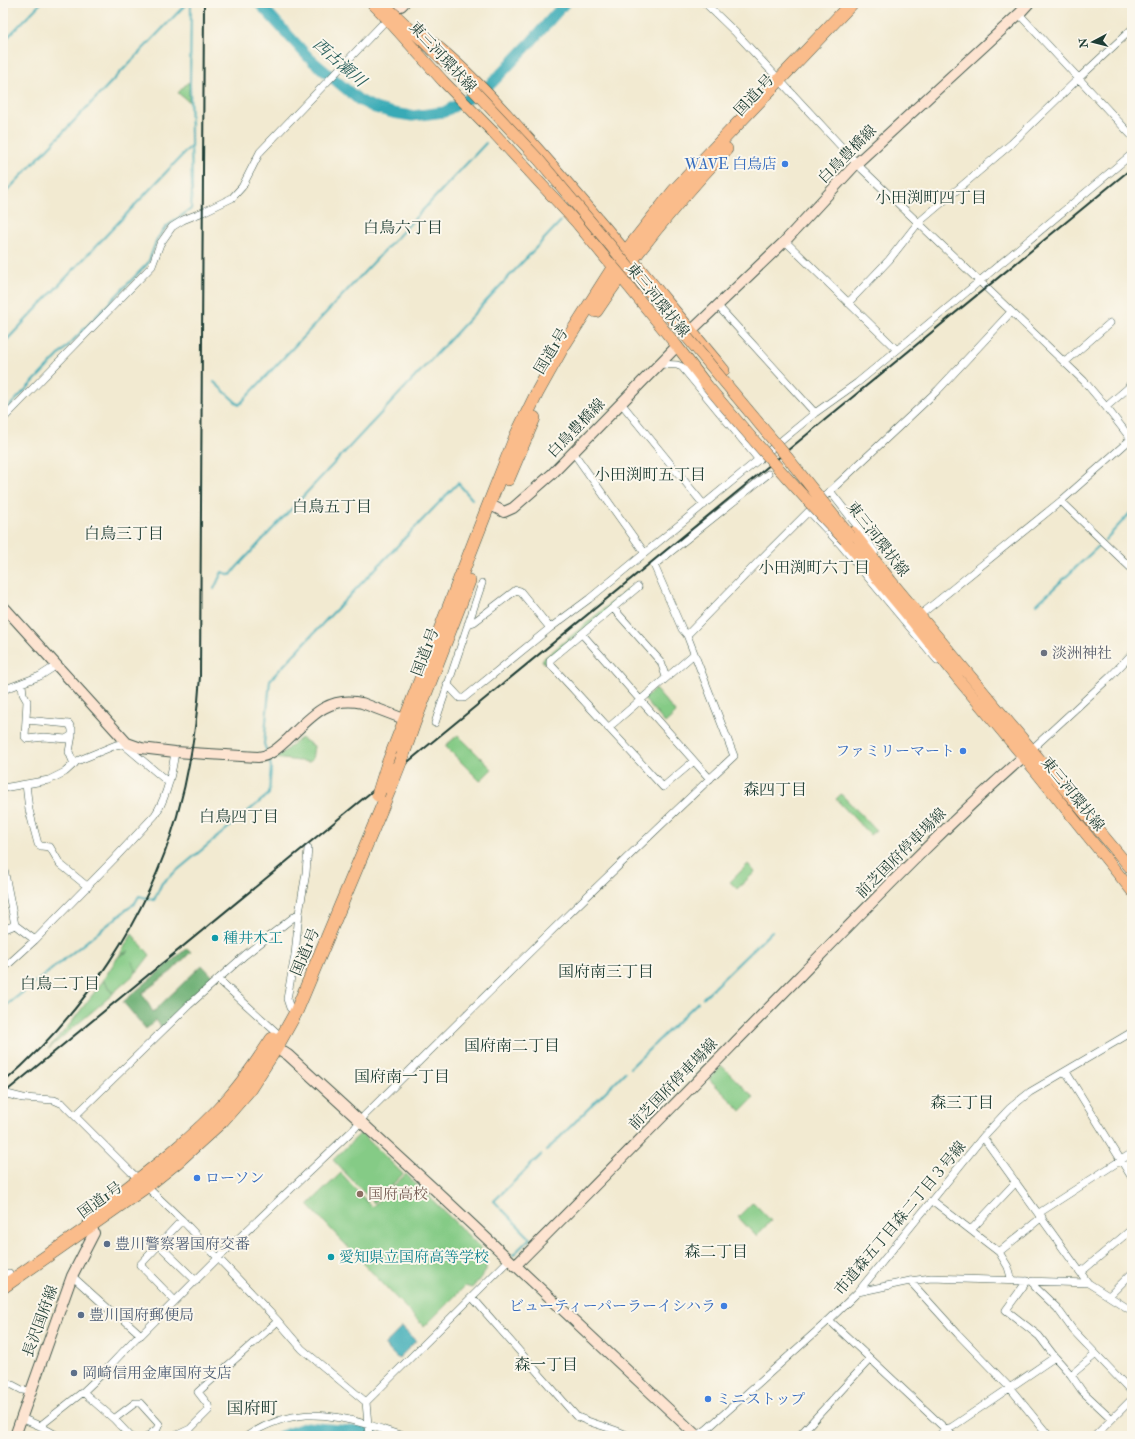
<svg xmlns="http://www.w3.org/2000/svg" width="1135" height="1439" viewBox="0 0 1135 1439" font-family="'IM FELL Double Pica','Noto Serif JP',serif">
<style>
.green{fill:#85cb86;stroke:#52845d}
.forest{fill:#6caf73;stroke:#467654}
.water{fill:#39aab6;stroke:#2c7475}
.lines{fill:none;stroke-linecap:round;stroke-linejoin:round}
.stream{stroke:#39aab6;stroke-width:2}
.river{stroke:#39aab6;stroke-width:11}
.street-casing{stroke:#3f574c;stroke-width:8}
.secondary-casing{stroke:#3f574c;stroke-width:12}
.primary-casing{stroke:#3f574c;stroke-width:12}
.highway-casing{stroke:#3f574c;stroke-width:14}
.street{stroke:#fff;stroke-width:7}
.secondary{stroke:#fde4d1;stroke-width:10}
.primary{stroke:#fabc8b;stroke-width:11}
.highway{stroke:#fabc8b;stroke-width:13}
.rail{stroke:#1f3d34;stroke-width:2}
.primary-bridge-casing{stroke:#3f574c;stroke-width:12;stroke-linecap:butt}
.highway-bridge-casing{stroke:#3f574c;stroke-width:14;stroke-linecap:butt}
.primary-bridge{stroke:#fabc8b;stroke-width:11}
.highway-bridge{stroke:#fabc8b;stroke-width:13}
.shop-dot{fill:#3f7fe0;stroke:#fbf7ec;stroke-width:1.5}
.worship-dot{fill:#6b7280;stroke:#fbf7ec;stroke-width:1.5}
.culture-dot{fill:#0f9aa8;stroke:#fbf7ec;stroke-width:1.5}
.education-dot{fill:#8d6e63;stroke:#fbf7ec;stroke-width:1.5}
.service-dot{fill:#5c6f8a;stroke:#fbf7ec;stroke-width:1.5}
.labels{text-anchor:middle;stroke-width:4;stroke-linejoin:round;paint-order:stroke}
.street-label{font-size:15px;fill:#1f3d34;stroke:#fbf7ec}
.shop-label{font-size:15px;fill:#366cbe;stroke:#fbf7ec;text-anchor:end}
.worship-label{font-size:15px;fill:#5b616d;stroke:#fbf7ec;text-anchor:start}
.culture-label{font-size:15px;fill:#0d838f;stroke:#fbf7ec;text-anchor:start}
.education-label{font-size:15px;fill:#785e54;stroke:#fbf7ec;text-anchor:start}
.service-label{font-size:15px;fill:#4e5e75;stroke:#fbf7ec;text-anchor:start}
.water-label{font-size:16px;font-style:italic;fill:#275e5b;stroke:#fbf7ec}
.neighbourhood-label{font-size:16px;fill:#1f3d34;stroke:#fbf7ec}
.quarter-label{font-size:17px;fill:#1f3d34;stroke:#fbf7ec}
</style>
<rect width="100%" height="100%" fill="#fbf7ec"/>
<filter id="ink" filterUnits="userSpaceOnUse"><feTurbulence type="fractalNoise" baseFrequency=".025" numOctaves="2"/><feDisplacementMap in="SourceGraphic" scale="8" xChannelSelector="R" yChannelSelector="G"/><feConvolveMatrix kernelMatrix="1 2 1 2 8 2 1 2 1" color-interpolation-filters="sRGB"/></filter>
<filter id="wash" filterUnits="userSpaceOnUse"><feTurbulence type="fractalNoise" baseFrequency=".012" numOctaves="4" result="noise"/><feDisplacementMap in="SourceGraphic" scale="16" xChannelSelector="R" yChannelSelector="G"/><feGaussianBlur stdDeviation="0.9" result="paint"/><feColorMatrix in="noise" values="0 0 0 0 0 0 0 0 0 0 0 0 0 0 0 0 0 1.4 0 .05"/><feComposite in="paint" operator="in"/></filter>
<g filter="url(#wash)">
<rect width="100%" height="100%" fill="#f2ead1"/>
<!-- green -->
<path class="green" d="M188 82 189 83V102L178 93Z
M629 588 632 591 544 663 542 660Z
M655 689 676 713 665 723 644 699Z
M458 735 492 769 480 781 445 746Z
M301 738 314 746 312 760 309 762 274 758 281 754Z
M841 794 876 830 870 835 836 799Z
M748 864 755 872 737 889 730 882Z
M132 934 150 955 137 972 132 961 136 973 113 993 103 980 118 957 129 951 119 956Z
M103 981 113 994 48 1049 71 1023Z
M722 1066 754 1098 741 1111 709 1079Z
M361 1133 403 1174 374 1203 333 1160Z
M341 1173 372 1207 406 1174 486 1253V1271L472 1288 465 1286 424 1327 308 1205Z
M753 1202 771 1221 756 1236 738 1217Z"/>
<!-- forest -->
<path class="forest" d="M187 948 191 952 172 971 142 993 153 1012 202 965 214 978 193 997 162 1028 156 1020 146 1029 123 1002Z"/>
<!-- water -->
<path class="water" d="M402 1327 416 1341 398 1359 384 1345Z"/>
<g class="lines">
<!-- stream -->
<path class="stream" d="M3 42 41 3
M3 195 187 3
M3 344 191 146
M214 382 239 405 486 143
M3 413 148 263 157 239 166 227 191 209 192 191 190 83 191 3
M1105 540 1132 511
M214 589 222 572 231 575 236 568 561 221
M1037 604 1102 543
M267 752 264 744 270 680 327 619 458 483 472 499
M703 998 772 931
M3 1008 135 903 139 896 154 900 162 883 269 794 271 767 269 758
M630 1068 698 1002
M546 1151 625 1072
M513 1255 530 1238 494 1201 541 1155"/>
<!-- river -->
<path class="river" d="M259 3 309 58 359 100 375 108 393 113 412 116 444 112 473 96 492 83 530 43 565 3
M281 1436 307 1427 362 1432 373 1436"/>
</g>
</g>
<g filter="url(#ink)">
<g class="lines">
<!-- street casing -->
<g class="street-casing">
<path id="street" d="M705 3 736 33 862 169 1084 381 1106 407 1131 439
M1019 14 1132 136
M785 241 897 350 857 383 815 413
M848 303 889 260 918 223 1011 144 1079 78 1132 29
M897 350 1132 154
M1065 362 1110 323
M660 364 677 365 682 367 759 460
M621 403 704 505
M1106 407 1128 388 1132 381
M3 419 152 266 160 244 172 227 183 220 203 212 232 198 242 187 260 152 389 17
M573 452 644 552
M830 491 855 523 875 552
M1061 501 1132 569
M809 511 840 544 937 660
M638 587 550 660V664L663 787 694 761
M613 608 661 662 666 677
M924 612 1061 501 1132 438
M468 624 474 622 516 590 520 591 550 628
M582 634 710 779
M687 635 758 562 809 511 938 390 1011 312
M22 684 23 694 27 701 25 737 27 739 44 737 66 739 72 735V729L69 724 26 720
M447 684 460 698H464L550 628 589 599 815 413 717 305
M3 690 40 676 57 665
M435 723 482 583
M608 728 694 654
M72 735 69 752 74 764
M123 744 168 782
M1032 749 1111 676 1132 654
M26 784 29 810 38 844 41 846 50 847 60 864 88 887
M3 788 49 780 65 772 77 761 116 745 127 743
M3 864 15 925 35 940
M3 930 15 925
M3 969 35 940 114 859 155 815C167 797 172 773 175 752
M218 979 276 1032
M290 1008 287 999 295 955 299 913 306 873 308 848
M1065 1072 1068 1075 1132 1178
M3 1093 23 1098 54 1100 63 1104 131 1172 182 1220 278 1321 302 1349 366 1402 369 1436
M76 1115 189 1005 245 955 299 913
M983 1137 1088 1283 1132 1311
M933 1201 999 1252 1008 1267 1012 1281
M1039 1213 1132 1153
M971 1230 1016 1182
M159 1245 196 1281
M999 1252 1042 1217
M1081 1272 1132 1229
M3 1273H9
M72 1276 113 1313 119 1315 141 1335
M910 1281 958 1334 1010 1388 1049 1436
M1027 1281 1006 1310 1039 1336 1055 1357 1071 1375 1082 1391 1112 1419
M1033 1281 1035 1287 1057 1308 1073 1330 1132 1392
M858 1292 910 1281 931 1278 1088 1283
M1109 1296 1132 1273
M472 1297 576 1416C593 1425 612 1427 629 1436
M175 1301 140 1265 182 1220
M829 1320 953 1436
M1071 1375 1096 1354
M3 1380 22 1390 30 1391
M83 1392 114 1419
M366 1402 509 1260
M21 1418 40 1426 58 1436
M40 1426 83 1392 103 1373 136 1338 141 1335 218 1258 355 1128 365 1115C487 994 609 873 734 756L687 635 682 629 654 565 768 474
M130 1436 114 1419 135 1403H140L159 1424 157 1429 148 1436
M175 1436 190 1429 209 1410 208 1405 198 1392 278 1321
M247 1436C289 1409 323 1411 369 1425 380 1428 392 1433 404 1436
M697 1436 707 1429 829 1320 858 1292 983 1137 1010 1108 1030 1092 1132 1032
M799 1436 870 1359
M939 1436 945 1429 952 1427 1055 1357
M1095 1436 1132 1399"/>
</g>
<!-- secondary casing -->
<g class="secondary-casing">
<path id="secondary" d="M401 6 404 3
M691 331 785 241 857 163 1019 14 1029 3
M489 504 504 512 513 508 552 474 677 346
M3 606 127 743 141 748 175 752 258 757C270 756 278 748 287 740 309 719 327 695 362 703L412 722
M271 1044 288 1055 433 1188 697 1436
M515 1266C611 1170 705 1073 800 976 875 899 949 822 1030 751
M15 1436 72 1276 94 1233 88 1218"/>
</g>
<!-- primary casing -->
<g class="primary-casing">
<path id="primary" d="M372 3 380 11
M416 30C459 60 500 106 535 146 600 218 661 295 724 370
M493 132 576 222 677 346 706 384
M853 532 891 581 1132 870
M845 540 914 623 959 680 1033 768 1132 891"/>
</g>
<!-- highway casing -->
<g class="highway-casing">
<path id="highway" d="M596 311C634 253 679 199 726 149
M508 479 534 418
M403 755 414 723 469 581
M387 766 489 504 516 436 538 391 562 348 613 268 674 191 852 3
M103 1207C145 1175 194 1138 229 1098 245 1080 259 1059 272 1039
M3 1287 147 1186 177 1162 223 1120 249 1090 276 1048 296 1012 390 788"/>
</g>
<!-- street -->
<use href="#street" class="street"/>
<!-- secondary -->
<use href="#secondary" class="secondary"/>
<!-- primary -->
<use href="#primary" class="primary"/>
<!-- highway -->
<use href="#highway" class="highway"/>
<!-- rail -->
<path class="rail" d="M3 1083C84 1013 147 919 177 816 190 770 197 723 200 676L204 3
M3 1094 1132 168"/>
<!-- primary-bridge casing -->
<g class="primary-bridge-casing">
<path id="primary-bridge" d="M385 5 466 82 539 160 787 457 850 536
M380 11 443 81 493 132
M706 384C751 438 796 490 845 540"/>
</g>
<!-- highway-bridge casing -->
<g class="highway-bridge-casing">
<path id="highway-bridge" d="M390 788 403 755
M378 795 387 766"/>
</g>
<!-- primary-bridge -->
<use href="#primary-bridge" class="primary-bridge"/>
<!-- highway-bridge -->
<use href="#highway-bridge" class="highway-bridge"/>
</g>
</g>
<!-- markers -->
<g class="shop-dot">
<circle cx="785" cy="164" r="4"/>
<circle cx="963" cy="751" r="4"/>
<circle cx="197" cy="1178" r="4"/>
<circle cx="724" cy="1306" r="4"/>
<circle cx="708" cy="1399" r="4"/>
</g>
<circle class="worship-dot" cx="1044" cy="653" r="4"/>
<g class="culture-dot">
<circle cx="215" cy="938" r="4"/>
<circle cx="331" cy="1257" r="4"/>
</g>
<circle class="education-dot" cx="360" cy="1194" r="4"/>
<g class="service-dot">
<circle cx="107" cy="1244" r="4"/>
<circle cx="81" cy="1315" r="4"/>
<circle cx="74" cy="1373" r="4"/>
</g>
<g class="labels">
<!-- street labels -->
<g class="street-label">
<text transform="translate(443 57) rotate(47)" y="5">東三河環状線</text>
<text transform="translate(754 95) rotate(-47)" y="5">国道1号</text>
<text transform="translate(847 154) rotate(-45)" y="5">白鳥豊橋線</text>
<text transform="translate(658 300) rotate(51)" y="5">東三河環状線</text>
<text transform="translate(551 351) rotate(-59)" y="5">国道1号</text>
<text transform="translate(576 428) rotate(-46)" y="5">白鳥豊橋線</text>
<text transform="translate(878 539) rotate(52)" y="5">東三河環状線</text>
<text transform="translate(425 652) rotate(-69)" y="5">国道1号</text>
<text transform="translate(1073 794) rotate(51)" y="5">東三河環状線</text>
<text transform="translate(901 853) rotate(-45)" y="5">前芝国府停車場線</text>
<text transform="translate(305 952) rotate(-67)" y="5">国道1号</text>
<text transform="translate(673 1084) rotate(-46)" y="5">前芝国府停車場線</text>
<text transform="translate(100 1200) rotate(-36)" y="5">国道1号</text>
<text transform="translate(900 1218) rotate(-50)" y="5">市道森五丁目森二丁目３号線</text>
<text transform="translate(40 1321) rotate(-70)" y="5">長沢国府線</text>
</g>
<!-- shop labels -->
<g class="shop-label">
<text x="777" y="169">WAVE 白鳥店</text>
<text x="955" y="756">ファミリーマート</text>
<text x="205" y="1183" text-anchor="start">ローソン</text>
<text x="716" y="1311">ビューティーパーラーイシハラ</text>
<text x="716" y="1404" text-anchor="start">ミニストップ</text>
</g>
<!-- worship labels -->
<g class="worship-label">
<text x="1052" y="658">淡洲神社</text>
</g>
<!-- culture labels -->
<g class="culture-label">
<text x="223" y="943">種井木工</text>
<text x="339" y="1262">愛知県立国府高等学校</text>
</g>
<!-- education labels -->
<g class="education-label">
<text x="368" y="1199">国府高校</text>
</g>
<!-- service labels -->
<g class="service-label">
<text x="115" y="1249">豊川警察署国府交番</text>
<text x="89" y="1320">豊川国府郵便局</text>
<text x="82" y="1378">岡崎信用金庫国府支店</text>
</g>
<!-- water labels -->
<g class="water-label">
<text transform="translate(340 62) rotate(41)" y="6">西古瀬川</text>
</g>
<!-- neighbourhood labels -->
<g class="neighbourhood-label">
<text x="931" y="203">小田渕町四丁目</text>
<text x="403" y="233">白鳥六丁目</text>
<text x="650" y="480">小田渕町五丁目</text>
<text x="332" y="512">白鳥五丁目</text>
<text x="124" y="539">白鳥三丁目</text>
<text x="814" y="573">小田渕町六丁目</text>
<text x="775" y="795">森四丁目</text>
<text x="239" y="822">白鳥四丁目</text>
<text x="606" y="977">国府南三丁目</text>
<text x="60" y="989">白鳥二丁目</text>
<text x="512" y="1051">国府南二丁目</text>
<text x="402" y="1082">国府南一丁目</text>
<text x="962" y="1108">森三丁目</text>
<text x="716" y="1257">森二丁目</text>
<text x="546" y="1370">森一丁目</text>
</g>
<!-- quarter labels -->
<g class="quarter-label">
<text x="252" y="1414">国府町</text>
</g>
</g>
<!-- margin -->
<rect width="1135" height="1439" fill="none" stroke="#fbf7ec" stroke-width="16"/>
<!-- north arrow -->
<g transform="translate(1093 42) rotate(263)" stroke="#fbf7ec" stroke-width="3" paint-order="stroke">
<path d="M0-3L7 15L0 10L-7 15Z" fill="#1f3d34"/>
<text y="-6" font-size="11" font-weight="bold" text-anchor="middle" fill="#1f3d34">N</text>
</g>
</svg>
